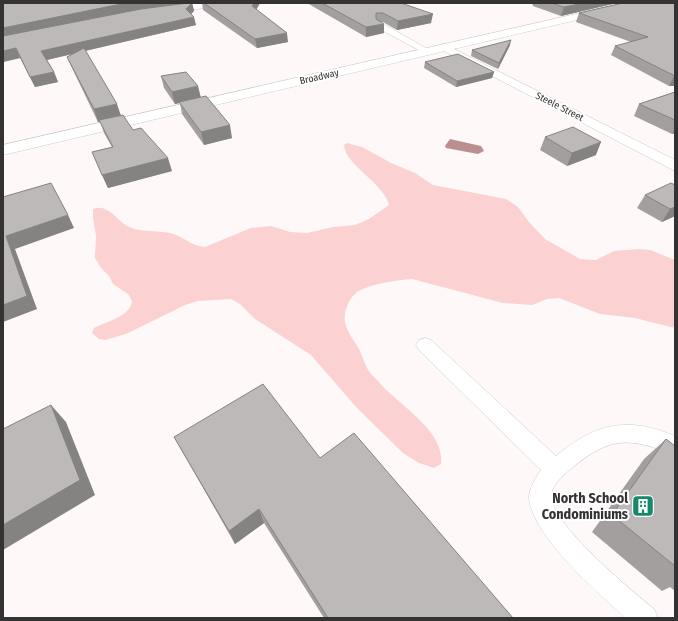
<svg xmlns="http://www.w3.org/2000/svg" width="678" height="621" viewBox="0 0 678 621" font-family="'Fira Sans Condensed',sans-serif">
<style>
.green{fill:#fbd1d1}
.water{fill:#bb8f8f}
.lines{fill:none;stroke-linecap:round;stroke-linejoin:round}
.service-casing{stroke:#cdc8c8;stroke-width:1}
.minor-casing{stroke:#cdc8c8;stroke-width:1}
.secondary-casing{stroke:#cdc8c8;stroke-width:1}
.service{fill:#fff;fill-rule:evenodd}
.minor{fill:#fff;fill-rule:evenodd}
.secondary{fill:#fff;fill-rule:evenodd}
.wall{fill:#a39f9f}
.shaded-wall{fill:#858282}
.building{fill:#beb9b9;stroke:#858282}
.labels{text-anchor:middle;stroke-width:4;stroke-linejoin:round;paint-order:stroke}
.far-street-label{font-size:10px;fill:#343232;stroke:#fff}
.near-poi-label{font-size:14px;font-weight:bold;fill:#343232;stroke:#fff;text-anchor:end}
</style>
<rect width="100%" height="100%" fill="#fef8f8"/>
<!-- green -->
<path class="green" d="M347 143 362 147 391 163 415 173 433 185 506 199 518 207 529 222 545 239 580 259 596 260 614 251 639 249 650 250 675 260V328L635 318 600 314 559 298 547 299 532 305 503 303 412 279C398 280 367 284 356 293 349 298 343 313 345 322 347 333 354 340 359 349 362 354 363 360 366 366 368 371 373 376 377 380 396 404 445 429 441 464L434 468 419 463 403 453 357 408 311 355 255 319 240 304 231 299 198 301 185 305 126 334 105 340 99 339 92 333 94 328C106 322 131 316 132 301L128 294 113 284 109 276 101 268 95 258 96 236 93 218V209C107 203 117 220 127 226 140 233 157 230 170 233 183 236 191 246 205 247L251 228 271 226 290 232 307 233 333 227 355 225 369 219 389 205C384 183 345 165 344 145Z"/>
<!-- water -->
<path class="water" d="M450 139 481 146 484 151 478 154 446 148 445 146Z"/>
<g class="lines">
<!-- service casing -->
<g class="service-casing">
<path id="service" d="M376 23H382L431 51 424 53 376 27Z
M425 338 431 340 556 456C596 423 627 416 675 436V455C631 438 611 435 572 468 564 474 554 483 551 494 549 523 631 590 654 609L658 618H626C598 593 532 536 529 498 529 488 536 477 541 470L419 350 416 345 419 340Z"/>
</g>
<!-- minor casing -->
<g class="minor-casing">
<path id="minor" d="M198 3H227L222 6 163 13 158 10 163 7Z
M444 44 675 160V171L440 49 438 47 440 45Z"/>
</g>
<!-- secondary casing -->
<g class="secondary-casing">
<path id="secondary" d="M624 3H641L636 6 3 155V145Z"/>
</g>
<!-- service -->
<use href="#service" class="service"/>
<!-- minor -->
<use href="#minor" class="minor"/>
<!-- secondary -->
<use href="#secondary" class="secondary"/>
</g>
<!-- wall -->
<path class="wall" d="M3 3H192L194 11 191 14 196 25 85 51 121 115 133 130 172 171 108 188 92 152 112 147 104 133 100 121 98 122 72 68 67 57 73 54 47 60 54 72 58 82 35 87 20 58 3 62Z
M202 3H260L256 10 288 42 257 48 203 10Z
M307 3H401L431 23 397 30 383 22H380L384 33 366 37Z
M532 3H617L561 16 533 6Z
M675 3V86H669L611 55 615 46 631 42 576 22 579 13Z
M510 45 498 69 471 56 472 50Z
M425 62 494 72 492 78 456 87 424 68Z
M161 76 200 97 232 138 204 145 182 114 180 103 175 104 164 88Z
M675 92V133L672 134 634 116 639 104Z
M545 137 596 155 567 166 540 150Z
M675 185V216L662 222 637 208 645 195Z
M174 437 320 458 513 618H324L264 523 235 544Z
M666 439 675 446V591L670 587 662 591 592 532 644 459Z"/>
<!-- shaded-wall -->
<path class="shaded-wall" d="M126 3H188L3 38V28Z
M192 3 194 11 188 17 186 9Z
M254 3H260L253 15 252 6Z
M584 3H617L561 16 564 7Z
M433 14 431 23 397 30 398 21Z
M194 17 196 25 46 60 41 51Z
M384 24V33L366 37V27Z
M287 33 288 42 257 48 255 39Z
M511 40 510 45 498 69 499 63Z
M16 48 20 58 3 62V51Z
M54 72 58 82 35 87 30 77Z
M494 72 492 78 456 87 457 81Z
M674 76H675V86H669Z
M198 86 201 98 175 104 172 92Z
M117 104 121 116 98 122 94 109Z
M230 125 232 138 204 145 201 132Z
M675 129V133L672 134Z
M601 142 596 155 567 166 572 153Z
M168 158 172 171 108 188 102 175Z
M675 207V216L662 222 670 209Z
M68 215 74 228 15 249 37 309 3 322V305L6 236Z
M51 405 66 422 95 495 3 550V525Z
M259 509 264 523 235 544 229 531Z"/>
<!-- building -->
<path class="building" d="M3 3H126L3 28Z
M188 3H192L186 9 194 17 41 51 54 72 30 77 16 48 3 51V36L141 9Z
M204 3H254L252 6 287 33 255 39Z
M322 3H401L433 14 398 21 383 13H376V19L384 24 366 27Z
M551 3H584L564 7Z
M623 3H675V76L615 46 648 37 579 13Z
M511 40 499 63 472 50Z
M84 48 117 104 94 109 67 57Z
M458 54 494 72 457 81 425 62Z
M186 72 198 86 172 92 161 76Z
M675 92V120L639 104Z
M206 96 230 125 201 132 179 102Z
M123 115 133 130 141 128 168 158 102 175 92 152 113 147 99 120Z
M573 127 601 142 572 153 545 137Z
M51 183 68 215 6 236 27 296 3 305V197Z
M671 183 675 185V207L670 209 645 195Z
M263 384 320 458 354 433 513 618H328L259 509 229 531 174 437Z
M51 405 80 480 3 525V429Z
M666 439 675 446V566L612 515Z"/>
<!-- icons -->
<defs>
<g id="building-square" transform="scale(1.15)"><rect x="-9" y="-9" width="18" height="18" rx="4" fill="#158969" stroke="#fff"/><path d="M-4-6H4V6H1V3H-1V6H-4ZM-2.5-4.3h1.7v1.8h-1.7ZM.8-4.3h1.7v1.8H.8ZM-2.5-1h1.7V.8h-1.7ZM.8-1h1.7V.8H.8Z" fill="#fff"/></g>
</defs>
<g fill-rule="evenodd">
<use href="#building-square" x="643" y="506"/>
</g>
<g class="labels">
<!-- far-street labels -->
<g class="far-street-label">
<text transform="translate(319 76) rotate(-13)" y="4">Broadway</text>
<text transform="translate(560 106) rotate(27)" y="4">Steele Street</text>
</g>
<!-- near-poi labels -->
<g class="near-poi-label">
<text x="628" y="503">North School<tspan x="628" dy="16">Condominiums</tspan></text>
</g>
</g>
<!-- border -->
<rect width="678" height="621" fill="none" stroke="#343232" stroke-width="8"/>
</svg>
